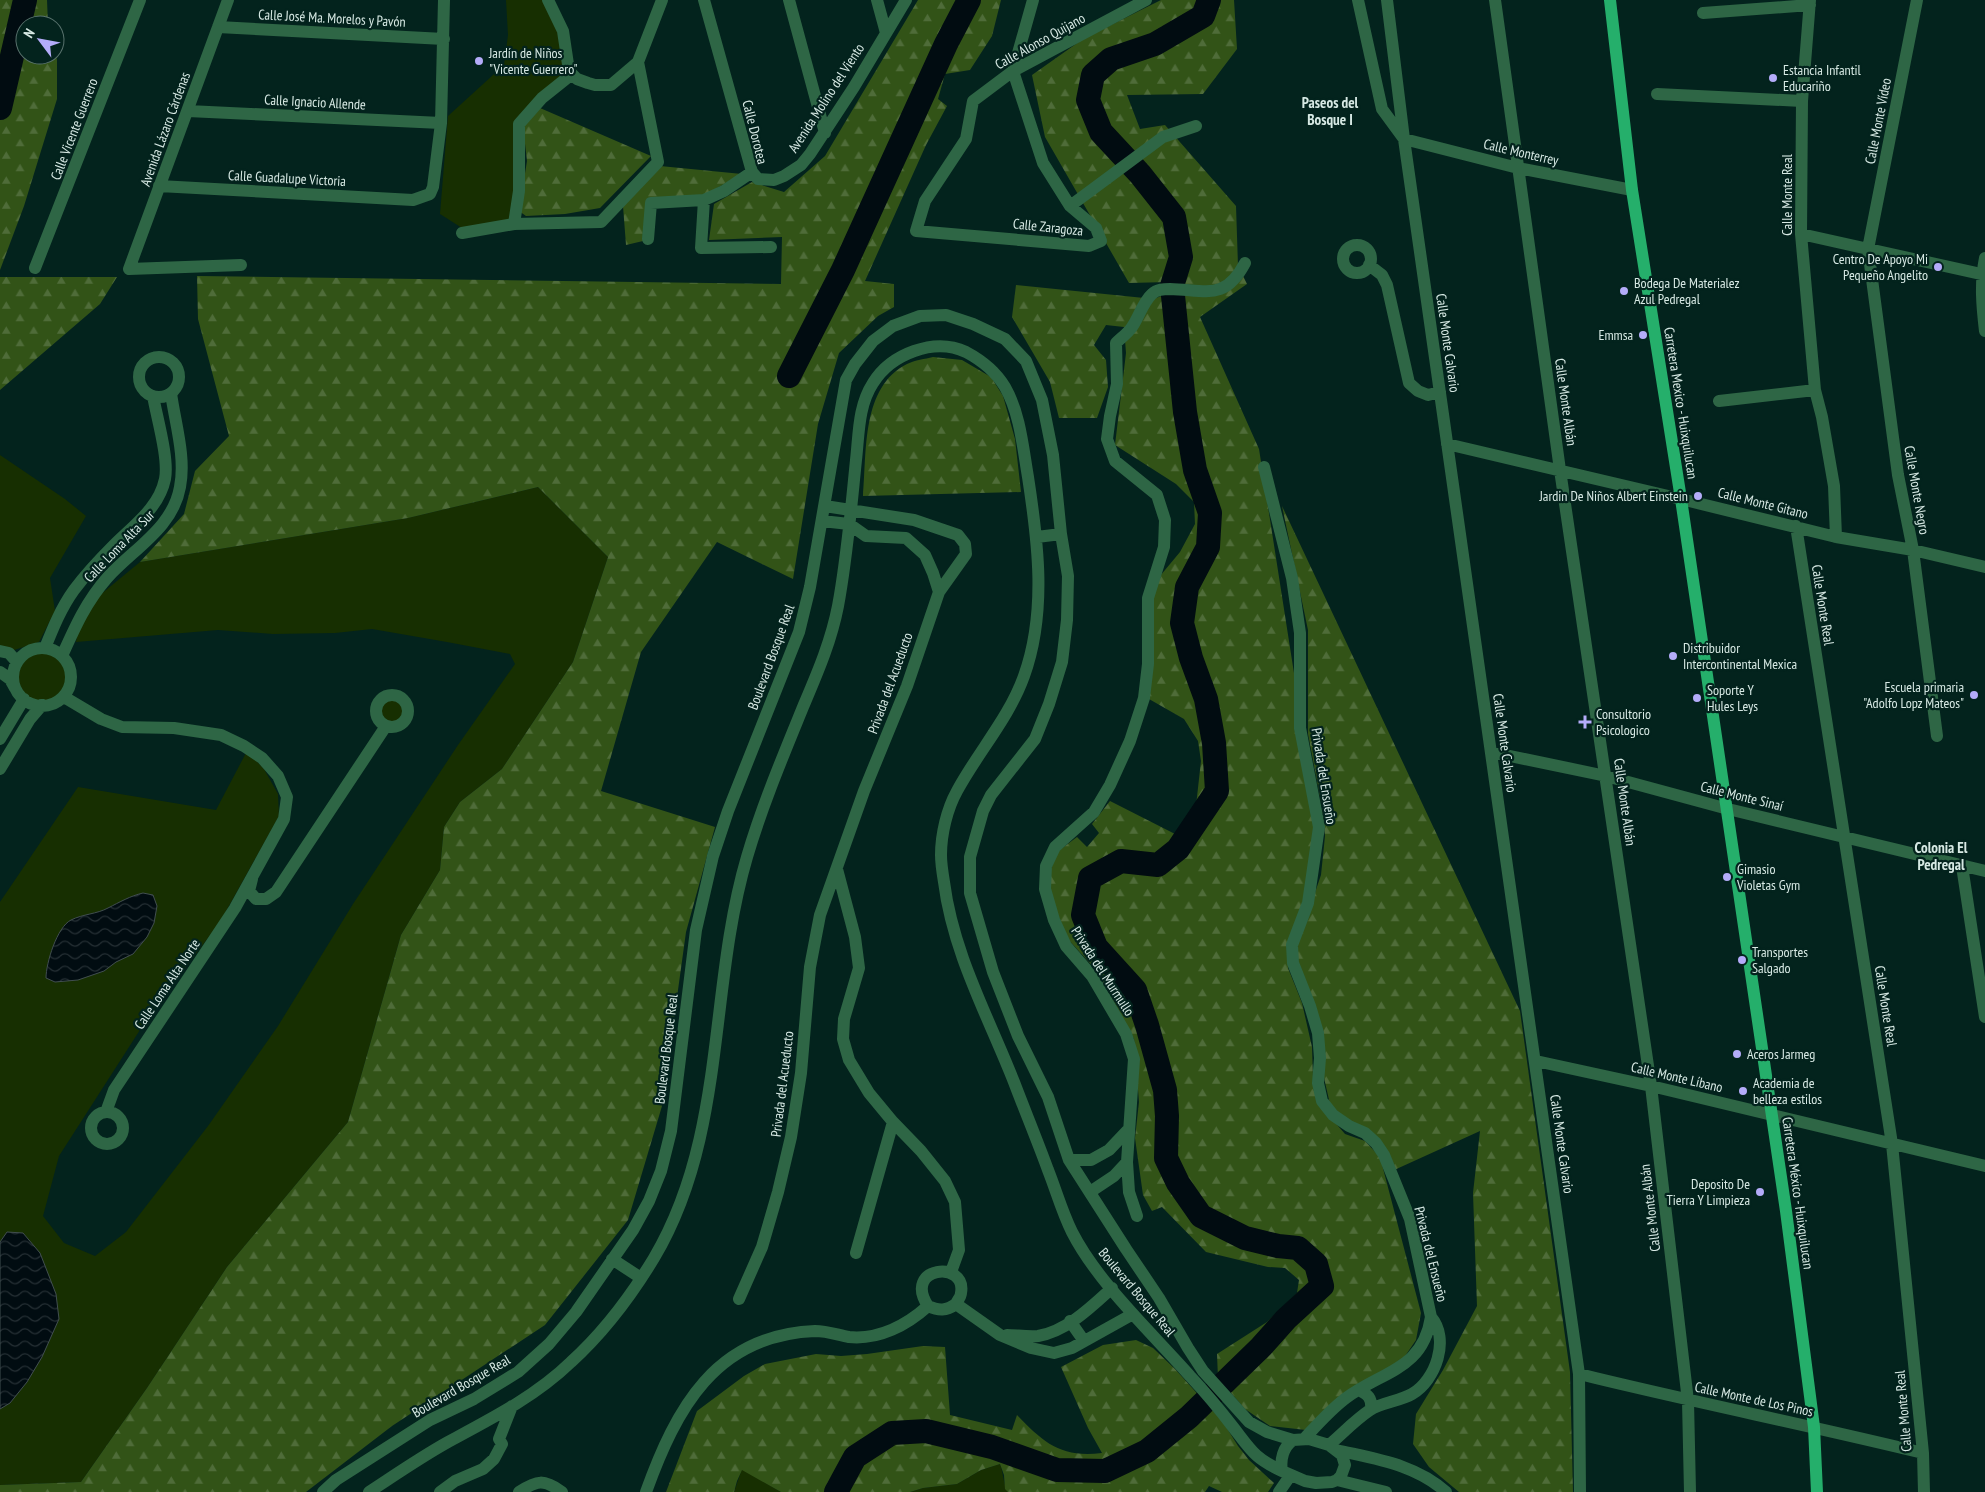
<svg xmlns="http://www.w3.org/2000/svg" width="1985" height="1492" viewBox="0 0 1985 1492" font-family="'PT Sans Narrow',sans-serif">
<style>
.green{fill:#172f01}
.forest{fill:url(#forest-firs)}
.water{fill:url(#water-waves);stroke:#414e50}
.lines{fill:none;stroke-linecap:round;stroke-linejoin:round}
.river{stroke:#010c11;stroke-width:24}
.minor{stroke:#2e6645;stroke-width:12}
.major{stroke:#25af6b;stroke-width:12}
.poi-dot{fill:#b4acf9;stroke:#03231d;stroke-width:2}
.labels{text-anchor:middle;stroke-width:4.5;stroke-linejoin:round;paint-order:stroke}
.street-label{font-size:14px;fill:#d7e9e4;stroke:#03231d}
.poi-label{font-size:14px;fill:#d7e9e4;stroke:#03231d;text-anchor:start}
.neighbourhood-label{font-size:15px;font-weight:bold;fill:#d7e9e4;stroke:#03231d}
</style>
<defs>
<pattern id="forest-firs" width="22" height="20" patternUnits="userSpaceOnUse" patternTransform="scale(1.25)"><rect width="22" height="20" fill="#325317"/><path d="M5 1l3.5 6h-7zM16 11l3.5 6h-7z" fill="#4f6c39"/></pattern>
<pattern id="water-waves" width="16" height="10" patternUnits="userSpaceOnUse" patternTransform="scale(1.25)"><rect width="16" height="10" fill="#010c11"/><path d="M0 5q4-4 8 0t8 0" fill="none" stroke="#252f34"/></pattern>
</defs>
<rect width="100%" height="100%" fill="#03231d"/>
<!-- green -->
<path class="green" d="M506 0H543L561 36 566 74 515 121V197L510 220 462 228 440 214 448 116 504 65 508 35Z
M0 455 65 499 86 516 50 578 55 611 39 642 14 650 0 648Z
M538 487 608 557 573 662 502 769 460 802 444 827 440 870 401 935 348 1122 227 1267 147 1388 81 1482 0 1485V902L78 787 216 810 247 751 264 769 278 794 279 816 220 922 147 1019 59 1156 43 1216 64 1243 95 1256 126 1232 208 1126 278 1026 353 904 458 745 515 664 510 654 447 642 372 629 335 633 273 634 218 630 76 642 78 630 100 595 140 562 408 518Z
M18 677a24 24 0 1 1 48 0a24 24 0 1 1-48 0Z
M379 711a13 13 0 1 1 26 0a13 13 0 1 1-26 0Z
M1000 1464C1003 1472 1004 1487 1008 1492H910L923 1488 957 1484 981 1470Z
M742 1469 781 1492H734Z"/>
<!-- forest -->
<path class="forest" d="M0 0H47L48 25H25V55H55V52L57 60V99L24 206 0 270Z
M918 0H1001L992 36 970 70 945 74 938 99 947 106 926 145 865 281 894 284V307L878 316 839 353 818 424 793 579 717 542 641 652 601 791 715 827 686 932 662 1106 628 1220 545 1325 392 1426 306 1492H0V1485L81 1482 147 1388 227 1267 348 1122 401 935 440 870 444 827 460 802 502 769 573 662 608 557 538 487 408 518 140 562 184 514 195 471 229 436 198 319 197 276 781 284 782 237 709 240 714 204 752 182 784 192 825 156Z
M1161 0H1234L1237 49 1203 94 1127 95 1140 129 1165 125 1236 206 1238 266 1247 284 1200 317 1259 449 1296 686 1315 827 1310 872 1288 968 1302 1003 1312 1047 1313 1077 1319 1104 1345 1134 1365 1141 1380 1157 1421 1313 1416 1340 1401 1362 1306 1430 1270 1426 1245 1409 1218 1378 1217 1354 1267 1322 1297 1293 1299 1280 1285 1268 1268 1267 1206 1252 1162 1207 1152 1211 1143 1195 1135 1138 1139 1102 1134 1039 1098 972 1066 937 1051 895 1048 878 1057 852 1077 837 1087 847 1099 833 1092 824 1110 801 1175 834 1196 806 1201 761 1198 741 1184 719 1149 699 1154 651 1150 603 1160 576 1180 552 1195 524 1194 502 1176 484 1115 445 1126 353 1124 327 1106 325 1094 345 1106 360 1108 387 1097 418H1059L1050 382 1012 317 1016 285 1154 299 1161 296 1168 282 1129 283 1045 137 1032 75 1083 39Z
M540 108 651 156 600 208 565 214 526 216 519 211 527 161 523 126Z
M660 166 742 174 703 196 648 201 643 241 626 245 623 206Z
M0 277H117L100 304 0 390Z
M933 357 962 360 991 377 1003 396 1015 439 1021 492 863 496C867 452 861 387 907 364 915 360 925 359 933 357Z
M1282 506 1520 1011 1570 1372 1573 1492H1459L1429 1467 1413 1444 1416 1414 1443 1370 1477 1306 1473 1193 1480 1131 1392 1171 1382 1146 1346 1120 1330 1104 1297 960 1298 934 1307 916 1321 875 1325 836 1322 807 1308 734V630Z
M1136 1340 1153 1348 1175 1369 1223 1422 1238 1446 1249 1460 1274 1483 1268 1492H1222L1209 1486 1205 1492H1008L1005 1489 1004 1475 1000 1464 981 1470 957 1484 923 1488 910 1492H781L742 1470 737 1481 734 1492H666L697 1411 744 1376 765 1364 816 1354 841 1356 867 1354 923 1346 945 1347 950 1415 1012 1430 1017 1415C1044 1443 1061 1458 1102 1453L1088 1428 1061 1367 1103 1345Z"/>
<!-- water -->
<path class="water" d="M143 893 153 895 157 906 154 923 147 937 133 954 116 962 104 971 78 980 55 982 46 978C46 963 57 927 71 920 83 914 97 914 108 908 120 902 130 896 143 893Z
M7 1232 23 1233 40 1253 56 1294 59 1319 42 1357 27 1382 10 1403 0 1409V1242Z"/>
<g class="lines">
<!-- river -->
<path class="river" d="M0 108 25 0
M789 376 843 270 946 44 969 0
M836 1492 855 1457 892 1433 926 1431 992 1447 1057 1470 1105 1471 1147 1451 1189 1417 1261 1347 1286 1319 1322 1286 1316 1264 1298 1248 1278 1246 1245 1238 1201 1216 1178 1183 1166 1158 1167 1116 1165 1090 1147 1025 1135 990 1096 947 1083 915 1090 878 1121 861 1158 865 1178 849 1217 791 1214 743 1206 699 1191 658 1182 623 1187 587 1208 547 1210 513 1195 470 1185 412 1172 286 1181 257 1174 217 1140 174 1101 132 1088 100 1093 75 1111 59 1155 44 1203 16 1209 0"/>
<!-- minor -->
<path class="minor" d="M228 0 129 269 241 265
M548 0 563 31 569 71 577 79 588 83 595 85H611L638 62 662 0
M704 0 752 172 758 179 774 180 784 176 801 165 810 154 854 87 906 0
M789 0 825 133
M877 0 886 33
M1358 0 1382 109 1404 139 1518 168 1632 190
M1387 0 1404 139 1579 1374 1580 1492
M1495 0 1560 470 1651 1086 1688 1401 1690 1492
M1810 0 1802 101 1801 234 1815 390 1822 417 1834 486 1836 537
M1917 0 1868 249 1898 475 1913 550 1937 736
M1703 13 1810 5
M218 27 444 39
M1013 71 1043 163 1070 206 1096 228 1101 241 1089 246 916 231 925 201 966 139 973 101 1013 71 1146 0
M1013 71 1033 0
M1657 94 1802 101
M188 111 441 123
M159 186 413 200 430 194 433 187 441 123 444 0
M704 200 701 248 771 247
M1070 206 1163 137 1196 126
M514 224 519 191V124L542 98 572 74
M462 233 514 224 601 222 658 162 638 62
M1801 234 1985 275
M648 239 651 203 704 200 724 191 752 172
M1343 259a14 14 0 1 1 28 0a14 14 0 1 1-28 0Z
M1985 258C1980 283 1982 306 1985 331
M1369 265 1382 275 1387 285 1409 383 1418 391 1428 395 1440 392
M35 268 140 0
M139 377a20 20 0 1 1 40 0a20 20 0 1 1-40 0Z
M1719 401 1815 390
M1447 444 1681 499 1836 537 1913 550 1985 567
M1264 467 1292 578 1300 633V728L1319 827 1308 903 1292 945 1293 963 1310 1006 1318 1033 1320 1058 1318 1083 1322 1101 1333 1115 1349 1126 1365 1133 1376 1143 1384 1155 1410 1219 1431 1317C1423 1370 1382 1371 1346 1398 1330 1410 1317 1425 1304 1439
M822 521 849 524 866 536 906 538 925 555 933 573 939 592
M1796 526 1892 1144 1923 1453 1924 1492
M1037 537 1061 534
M45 648C53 628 61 608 74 590 86 574 100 559 114 545 134 525 159 508 165 479 169 459 157 418 153 396
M13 677a29 29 0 1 1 58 0a29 29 0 1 1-58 0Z
M0 651 9 653 16 661
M62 656C75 627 86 602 107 578 133 549 173 528 180 487 186 457 175 423 171 393
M0 672 10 679 15 688
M376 711a16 16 0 1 1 32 0a16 16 0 1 1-32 0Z
M64 697 101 719 122 727 174 728 221 735 244 746 262 758 278 776 287 797 284 819 235 908 114 1090 106 1112
M0 739 24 699
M1491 752 1606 776 1728 809 1985 871
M0 769 30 719 42 705
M1962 866 1985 1017
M837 869 855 937 859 968 844 1019 843 1039 849 1060 869 1093 893 1122 921 1151 945 1181 955 1202 959 1250 951 1272
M252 879 249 891 256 899H266L276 892 386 726
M1536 1061 1651 1086 1985 1166
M91 1128a16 16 0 1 1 32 0a16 16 0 1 1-32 0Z
M1069 1160H1091L1109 1150 1127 1131
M1090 1192 1114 1176 1127 1162
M1137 1216 1129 1192 1127 1162 1134 1059 1126 1034 1092 976 1066 946 1054 920 1045 889 1046 866 1055 847 1094 812 1110 785 1130 741 1144 698 1148 664V598L1164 547 1165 520 1157 495 1115 461 1107 439 1110 416 1117 384 1116 343C1121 338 1128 333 1132 327 1139 317 1143 302 1152 294 1157 289 1164 289 1170 289 1207 290 1225 301 1245 263
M856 1253 893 1122
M612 1259 641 1278
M739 1299 762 1247 778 1192 791 1137 801 1073 810 967 820 915 864 791 907 686 939 592 966 554 965 544 958 535 914 520 825 506
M956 1304 1000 1335 1031 1348 1054 1353 1072 1348 1133 1314
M928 1306C902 1266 967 1260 961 1293 961 1297 957 1301 956 1304
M928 1306C939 1311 946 1311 956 1304
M1070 1321 1084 1341
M1007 1335C1016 1335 1028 1337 1038 1336 1067 1331 1091 1307 1112 1288
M1579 1374C1693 1402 1808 1425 1923 1453
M1358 1390C1368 1394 1372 1398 1371 1409
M1329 1445C1342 1434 1355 1420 1370 1410 1380 1403 1400 1401 1412 1394 1436 1380 1450 1339 1431 1317
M1336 1450C1375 1459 1415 1464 1446 1492
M1337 1480 1386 1492
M323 1492 336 1480 430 1420 474 1399 518 1372 549 1344 576 1312 633 1230 649 1201 661 1171 671 1131 696 930 713 856 728 811 799 632 810 587 846 380 855 364 873 341 893 326 920 316 946 315 973 324 1005 339 1026 361 1042 400 1053 455 1061 534 1068 576 1067 620 1062 662 1049 704 1035 739 991 795 983 811 970 857V893L993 972 1018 1036 1048 1097 1069 1160 1126 1249 1159 1298 1188 1348 1203 1371 1249 1422 1267 1432 1293 1440 1309 1439 1329 1445 1342 1455 1345 1465 1341 1476 1337 1480 1332 1482 1316 1483 1305 1481 1282 1471C1280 1460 1283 1447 1293 1440
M369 1492C395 1475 421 1457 448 1442 491 1419 536 1396 571 1362 604 1332 631 1296 654 1258 727 1135 708 989 747 857 762 806 783 756 803 707 817 674 831 642 838 606 847 558 851 509 856 460 859 434 858 406 873 383 891 354 934 337 966 352 981 360 996 372 1005 387 1020 413 1023 448 1028 477 1038 542 1047 612 1024 676 1009 718 978 752 957 791 947 809 941 834 941 855 941 861 943 876 944 882 953 953 988 1016 1014 1082 1025 1111 1037 1140 1048 1170 1056 1190 1062 1212 1072 1232 1098 1283 1152 1333 1190 1376 1205 1392 1220 1410 1233 1427 1251 1450 1254 1458 1282 1471
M440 1492 455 1481 483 1469 494 1459 502 1444 499 1439 512 1406
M519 1492C537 1480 544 1479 562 1492
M646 1492C676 1409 715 1335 815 1331 827 1331 838 1335 849 1337 879 1340 907 1325 928 1306
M1279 1492 1290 1476"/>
<!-- major -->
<path class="major" d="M1610 0 1632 190 1681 499 1786 1211 1814 1427 1817 1492"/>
</g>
<!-- markers -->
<g class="poi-dot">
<circle cx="479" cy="61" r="5"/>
<circle cx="1773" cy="78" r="5"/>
<circle cx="1938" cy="267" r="5"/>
<circle cx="1624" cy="291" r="5"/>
<circle cx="1643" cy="335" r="5"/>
<circle cx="1698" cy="496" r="5"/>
<circle cx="1673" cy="656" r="5"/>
<circle cx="1974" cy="695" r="5"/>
<circle cx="1697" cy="698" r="5"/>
<path d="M1582.5 714.5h5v5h5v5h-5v5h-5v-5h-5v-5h5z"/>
<circle cx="1727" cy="877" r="5"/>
<circle cx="1742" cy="960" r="5"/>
<circle cx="1737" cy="1054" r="5"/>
<circle cx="1743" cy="1091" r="5"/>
<circle cx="1760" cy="1192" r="5"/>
</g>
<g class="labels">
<!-- street labels -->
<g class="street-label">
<text transform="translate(332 18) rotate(3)" y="5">Calle José Ma. Morelos y Pavón</text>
<text transform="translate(1040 41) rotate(-29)" y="5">Calle Alonso Quijano</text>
<text transform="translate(826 98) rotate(-57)" y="5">Avenida Molino del Viento</text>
<text transform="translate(315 102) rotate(3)" y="5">Calle Ignacio Allende</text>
<text transform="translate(1878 121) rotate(-79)" y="5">Calle Monte Vídeo</text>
<text transform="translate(74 129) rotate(-69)" y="5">Calle Vicente Guerrero</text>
<text transform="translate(165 129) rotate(-70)" y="5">Avenida Lázaro Cárdenas</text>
<text transform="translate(755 132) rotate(76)" y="5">Calle Dorotea</text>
<text transform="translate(1521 152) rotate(13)" y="5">Calle Monterrey</text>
<text transform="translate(287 178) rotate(3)" y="5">Calle Guadalupe Victoria</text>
<text transform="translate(1787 195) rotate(-90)" y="5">Calle Monte Real</text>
<text transform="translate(1048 227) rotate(6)" y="5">Calle Zaragoza</text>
<text transform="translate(1448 343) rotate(82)" y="5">Calle Monte Calvario</text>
<text transform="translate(1566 402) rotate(82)" y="5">Calle Monte Albán</text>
<text transform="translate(1681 403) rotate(81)" y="5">Carretera Mexico - Huixquilucan</text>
<text transform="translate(1917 490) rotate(80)" y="5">Calle Monte Negro</text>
<text transform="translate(1763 503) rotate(14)" y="5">Calle Monte Gitano</text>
<text transform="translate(119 546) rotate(-46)" y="5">Calle Loma Alta Sur</text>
<text transform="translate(1823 605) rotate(81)" y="5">Calle Monte Real</text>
<text transform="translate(771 657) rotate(-70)" y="5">Boulevard Bosque Real</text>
<text transform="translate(890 683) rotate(-70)" y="5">Privada del Acueducto</text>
<text transform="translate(1505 743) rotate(82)" y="5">Calle Monte Calvario</text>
<text transform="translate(1324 776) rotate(81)" y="5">Privada del Ensueño</text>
<text transform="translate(1742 796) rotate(14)" y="5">Calle Monte Sinaí</text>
<text transform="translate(1625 802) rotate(82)" y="5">Calle Monte Albán</text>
<text transform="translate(1103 971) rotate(57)" y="5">Privada del Murmullo</text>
<text transform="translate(167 984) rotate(-56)" y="5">Calle Loma Alta Norte</text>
<text transform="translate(1886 1006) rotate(81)" y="5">Calle Monte Real</text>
<text transform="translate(666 1049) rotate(-83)" y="5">Boulevard Bosque Real</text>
<text transform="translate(1677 1077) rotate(13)" y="5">Calle Monte Líbano</text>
<text transform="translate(782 1084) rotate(-83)" y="5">Privada del Acueducto</text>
<text transform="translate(1562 1144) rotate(82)" y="5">Calle Monte Calvario</text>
<text transform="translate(1798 1193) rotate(82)" y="5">Carretera México - Huixquilucan</text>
<text transform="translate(1650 1208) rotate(-97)" y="5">Calle Monte Albán</text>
<text transform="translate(1431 1254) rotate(76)" y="5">Privada del Ensueño</text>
<text transform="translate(1137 1292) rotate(50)" y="5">Boulevard Bosque Real</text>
<text transform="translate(461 1386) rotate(-30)" y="5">Boulevard Bosque Real</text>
<text transform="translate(1754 1399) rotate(12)" y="5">Calle Monte de Los Pinos</text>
<text transform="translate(1903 1411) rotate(-95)" y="5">Calle Monte Real</text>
</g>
<!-- poi labels -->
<g class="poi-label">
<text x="489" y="58">Jardín de Niños<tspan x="489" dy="16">"Vicente Guerrero"</tspan></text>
<text x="1783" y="75">Estancia Infantil<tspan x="1783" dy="16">Educariño</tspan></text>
<text x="1928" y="264" text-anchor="end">Centro De Apoyo Mi<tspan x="1928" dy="16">Pequeño Angelito</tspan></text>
<text x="1634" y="288">Bodega De Materialez<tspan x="1634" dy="16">Azul Pedregal</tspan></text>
<text x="1633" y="340" text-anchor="end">Emmsa</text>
<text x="1688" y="501" text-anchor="end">Jardin De Niños Albert Einstein</text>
<text x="1683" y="653">Distribuidor<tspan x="1683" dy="16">Intercontinental Mexica</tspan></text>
<text x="1964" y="692" text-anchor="end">Escuela primaria<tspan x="1964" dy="16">"Adolfo Lopz Mateos"</tspan></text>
<text x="1707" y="695">Soporte Y<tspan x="1707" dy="16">Hules Leys</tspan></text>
<text x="1596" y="719">Consultorio<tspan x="1596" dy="16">Psicologico</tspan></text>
<text x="1737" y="874">Gimasio<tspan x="1737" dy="16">Violetas Gym</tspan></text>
<text x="1752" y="957">Transportes<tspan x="1752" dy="16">Salgado</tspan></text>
<text x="1747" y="1059">Aceros Jarmeg</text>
<text x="1753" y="1088">Academia de<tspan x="1753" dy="16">belleza estilos</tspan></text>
<text x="1750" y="1189" text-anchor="end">Deposito De<tspan x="1750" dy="16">Tierra Y Limpieza</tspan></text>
</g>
<!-- neighbourhood labels -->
<g class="neighbourhood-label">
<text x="1330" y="108">Paseos del<tspan x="1330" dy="17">Bosque I</tspan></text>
<text x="1941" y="853">Colonia El<tspan x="1941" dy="17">Pedregal</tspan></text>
</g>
</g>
<!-- north arrow -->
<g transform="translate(40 40) rotate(302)"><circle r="24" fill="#03231d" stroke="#58726d"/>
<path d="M0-4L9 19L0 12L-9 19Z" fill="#b4acf9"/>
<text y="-8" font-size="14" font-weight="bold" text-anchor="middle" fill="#d7e9e4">N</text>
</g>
</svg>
